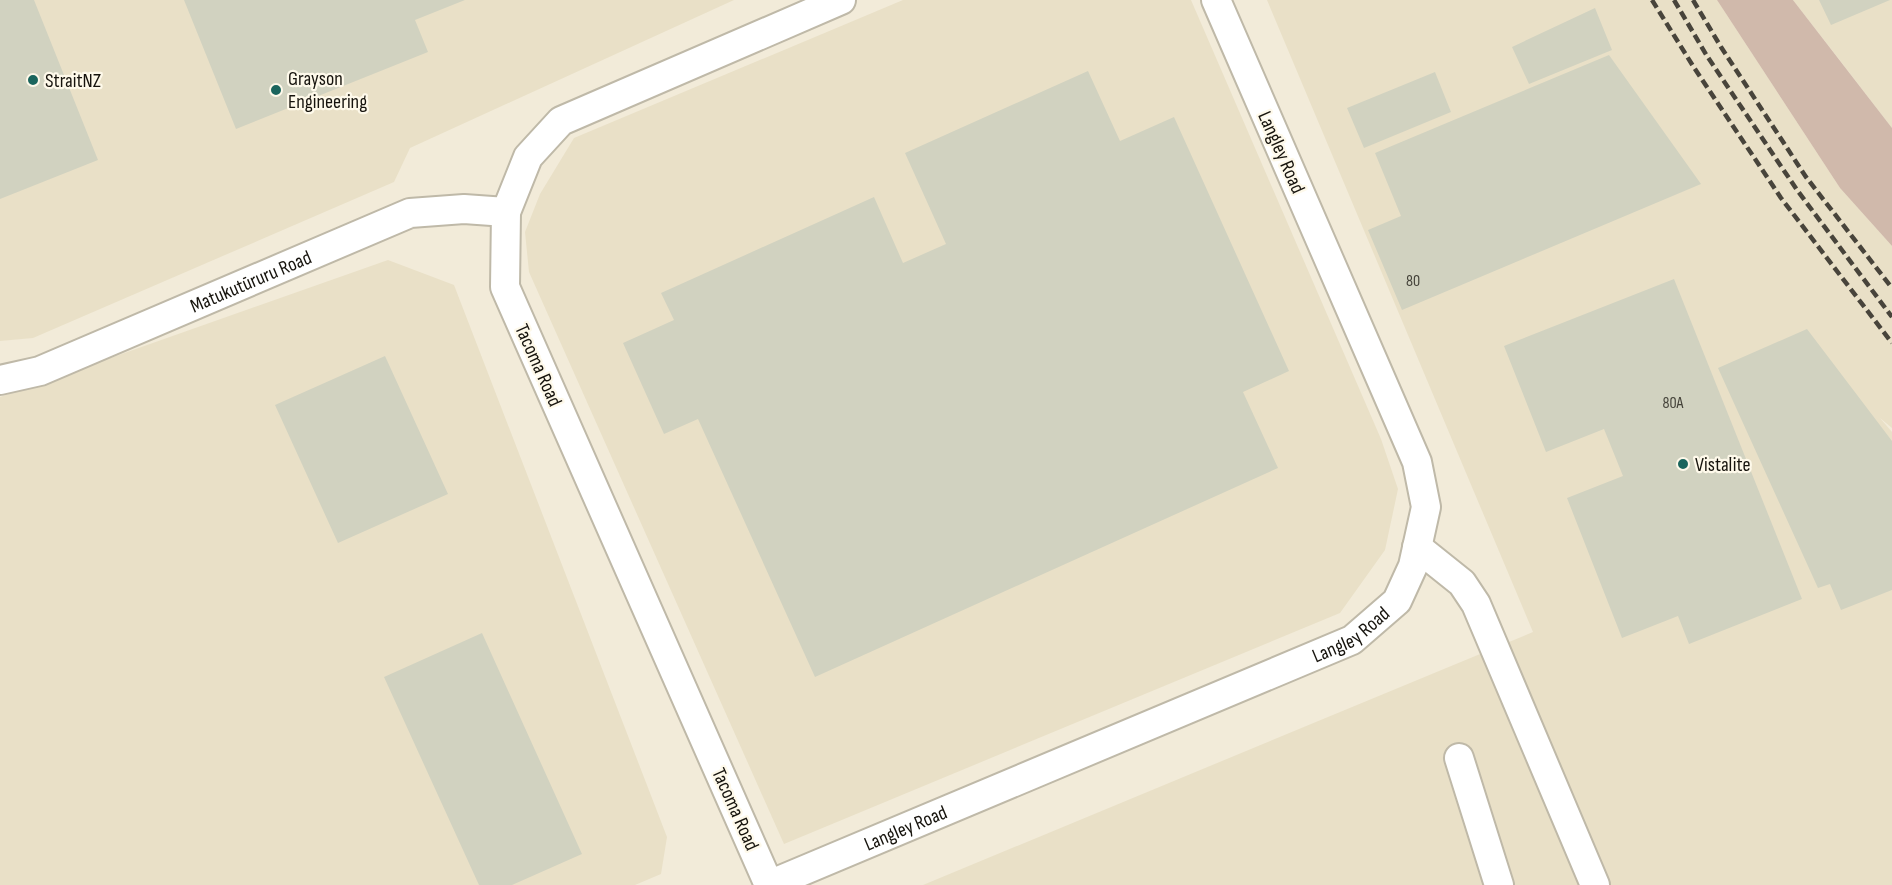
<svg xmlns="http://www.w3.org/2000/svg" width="1892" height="885" viewBox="0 0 1892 885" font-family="'Sofia Sans Condensed',sans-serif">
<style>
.built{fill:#e9e0c7}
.green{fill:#d0b9ab}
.building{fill:#d1d2c0}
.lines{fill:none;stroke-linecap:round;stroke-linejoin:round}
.minor-casing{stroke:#bfb9a8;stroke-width:32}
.minor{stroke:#fff;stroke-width:28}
.rail{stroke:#48443b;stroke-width:4.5;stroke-dasharray:9 4.5;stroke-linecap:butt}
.poi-dot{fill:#1a655d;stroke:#fef9ea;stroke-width:2}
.labels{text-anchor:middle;stroke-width:4.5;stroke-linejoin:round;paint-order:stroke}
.number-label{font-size:16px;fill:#45433a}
.poi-label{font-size:20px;fill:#16130d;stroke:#fef9ea;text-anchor:start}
.street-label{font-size:20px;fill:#16130d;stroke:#fef9ea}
</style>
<rect width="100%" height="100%" fill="#f2ebd9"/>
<!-- built -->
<path class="built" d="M0 0H734L410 148 394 182 33 338 0 341Z
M903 0H1191L1381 439 1398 489 1385 550 1340 613 784 844 529 272 525 232 540 194 574 138Z
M1267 0H1717L1840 188 1892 246V428L1880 418 1892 432V885H923L1533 632Z
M1793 0H1892V128L1842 63Z
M388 260 454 285 667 837 661 874 635 885H0V397Z"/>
<!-- green -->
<path class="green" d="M1717 0H1793L1892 128V246L1840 188Z"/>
<!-- building -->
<path class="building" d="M0 0H34L98 160 0 199Z
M184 0H465L415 20 428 52 236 129Z
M1819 0H1890L1831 25Z
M1595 8 1612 50 1529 84 1512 47Z
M1609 55 1701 184 1402 310 1368 230 1401 216 1375 153Z
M1088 71 1120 141 1174 117 1289 371 1243 392 1278 468 815 677 698 419 664 434 623 343 674 320 661 293 874 197 903 263 946 244 905 153Z
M1435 72 1451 112 1364 148 1347 108Z
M1674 279 1802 599 1689 644 1678 616 1622 638 1567 498 1623 476 1604 429 1546 452 1504 346Z
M1807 329 1892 441V590L1841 610 1830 584 1818 588 1718 368Z
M385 356 448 494 338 543 275 405Z
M482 633 582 854 512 885H479L384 677Z"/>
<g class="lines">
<!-- minor casing -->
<g class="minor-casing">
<g id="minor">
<path id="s1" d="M0 380 40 371 410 213 464 209 506 212"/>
<path d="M1417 547 1462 583 1476 604 1595 885"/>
<path d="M1459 758 1499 885"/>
<path id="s2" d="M769 885 1352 640 1397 601 1413 566 1426 507 1417 462 1216 0"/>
<path d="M769 885 505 287 506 212 528 157 561 121 841 0"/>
</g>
</g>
<!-- minor -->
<use href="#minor" class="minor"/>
<!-- rail -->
<path class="rail" d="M1652 0 1693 66 1781 198 1892 343
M1674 0 1707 56 1797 190 1892 317
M1693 0 1721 47 1806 177 1892 288"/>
</g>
<!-- markers -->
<g class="poi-dot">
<circle cx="33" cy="80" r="6"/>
<circle cx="276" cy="90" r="6"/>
<circle cx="1683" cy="464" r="6"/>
</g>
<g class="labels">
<!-- number labels -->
<g class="number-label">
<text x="1413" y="286">80</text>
<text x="1673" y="408">80A</text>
</g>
<!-- poi labels -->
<g class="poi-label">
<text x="288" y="85">Grayson<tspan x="288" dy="23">Engineering</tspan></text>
<text x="45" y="87">StraitNZ</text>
<text x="1695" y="471">Vistalite</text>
</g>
<!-- street labels -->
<g class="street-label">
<text transform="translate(1282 152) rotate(66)" y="7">Langley Road</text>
<text dy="7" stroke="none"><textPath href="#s1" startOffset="270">Matukutūruru Road</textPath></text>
<text transform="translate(539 365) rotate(66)" y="7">Tacoma Road</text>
<text dy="7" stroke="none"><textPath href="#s2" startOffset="634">Langley Road</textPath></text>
<text transform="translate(736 809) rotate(66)" y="7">Tacoma Road</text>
<text dy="7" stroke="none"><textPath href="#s2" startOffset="148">Langley Road</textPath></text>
</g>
</g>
</svg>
